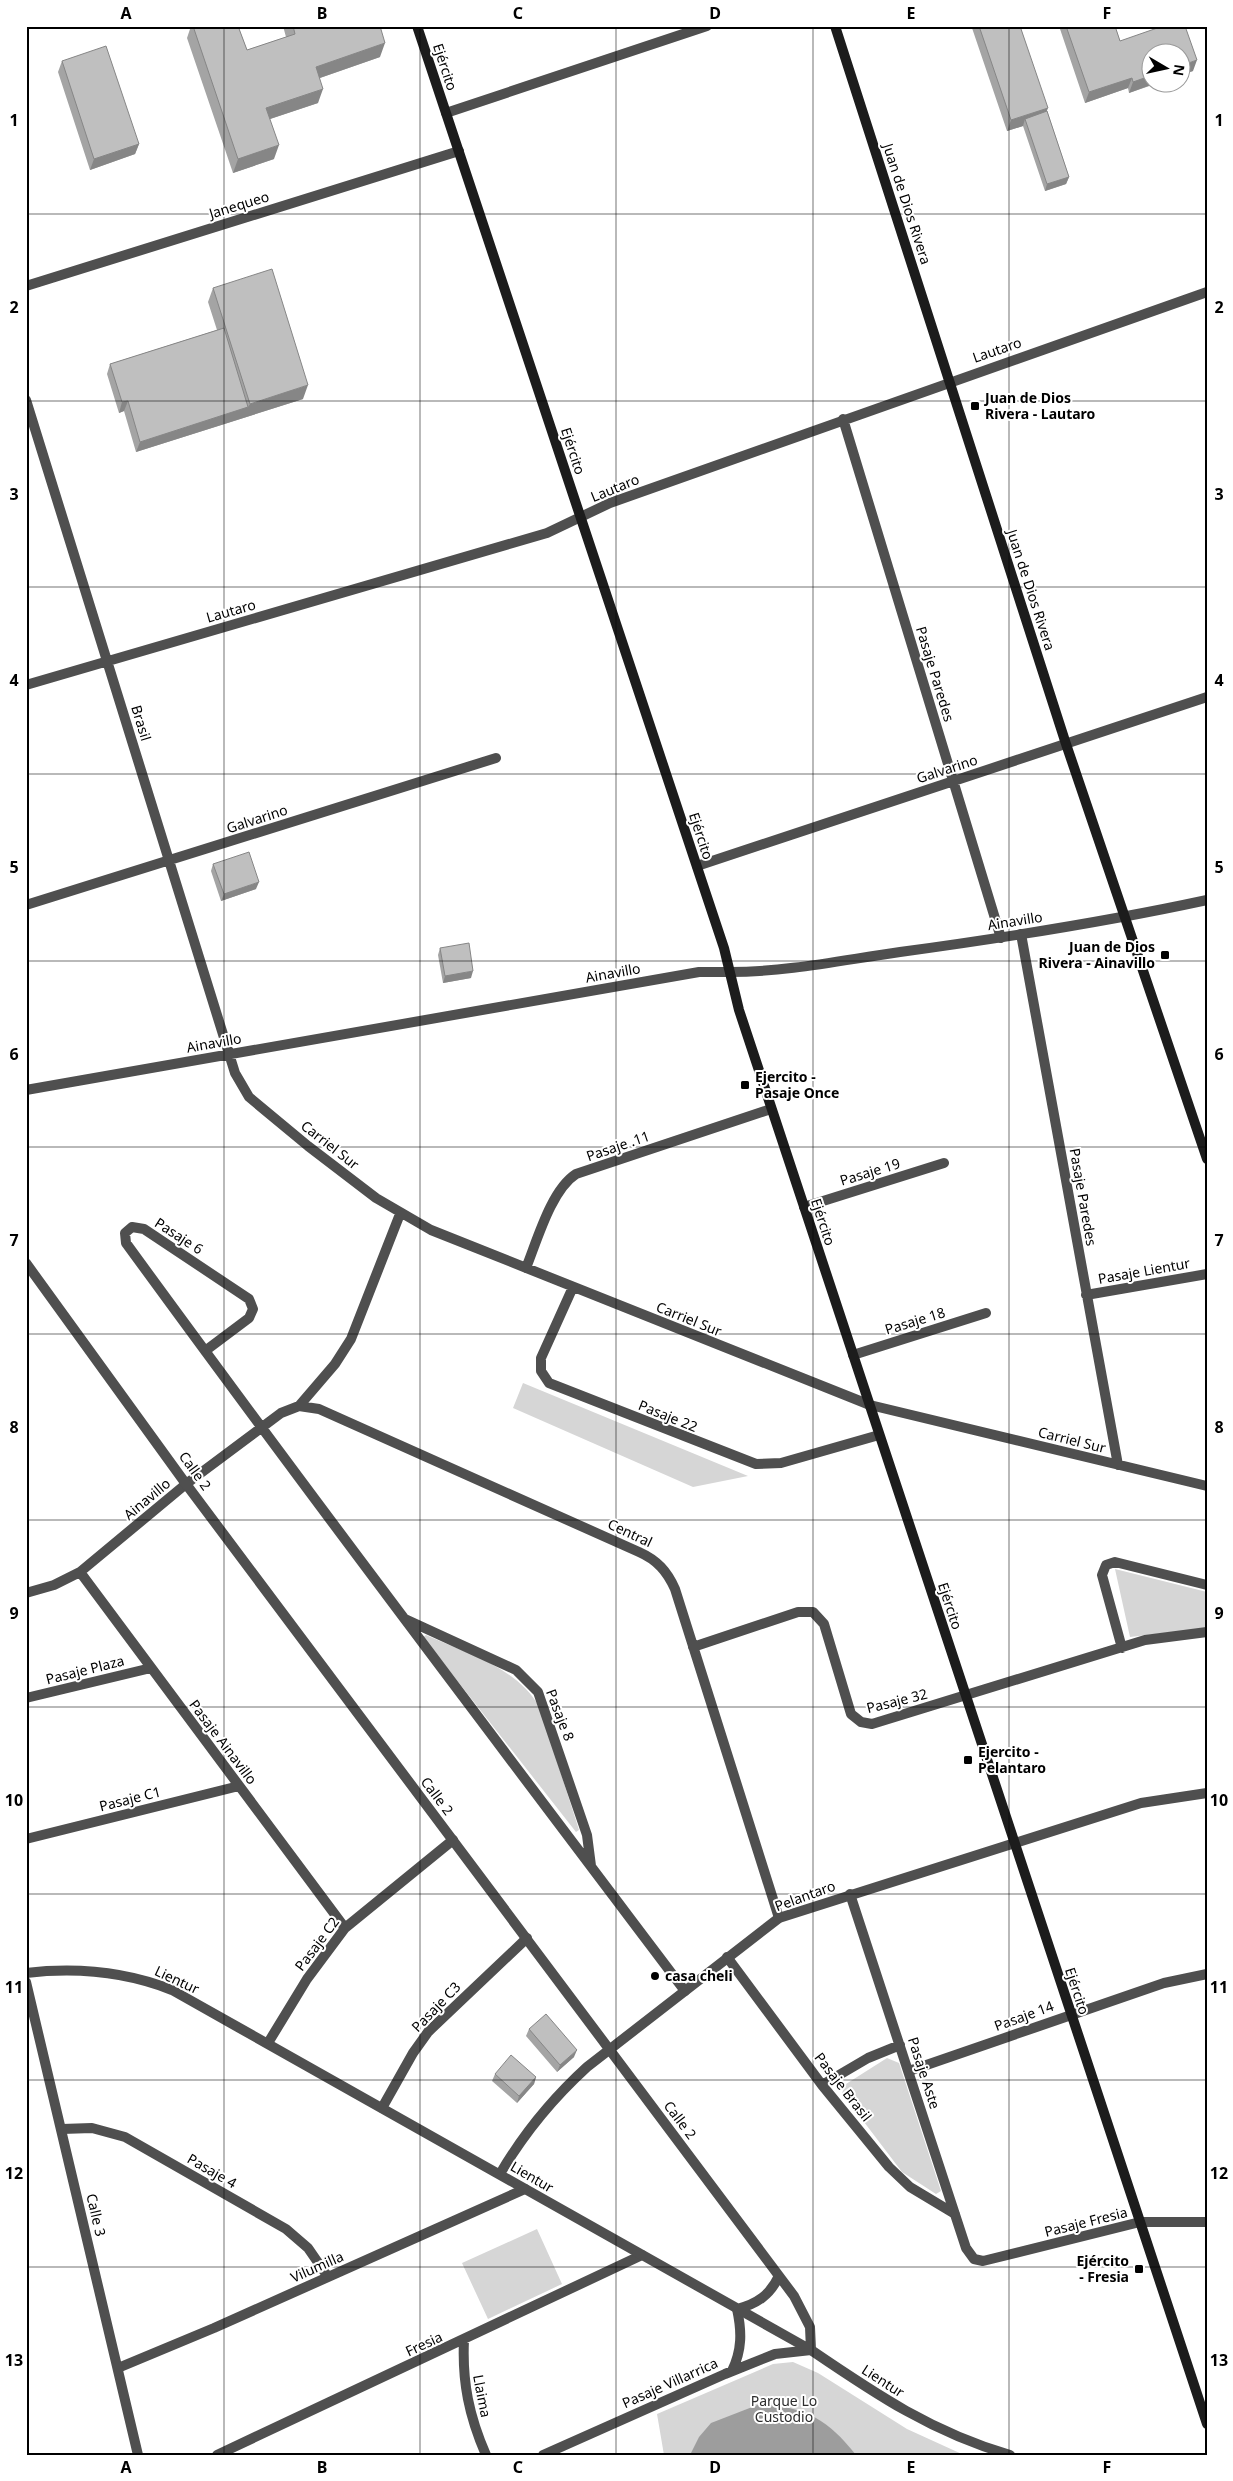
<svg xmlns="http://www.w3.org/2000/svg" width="1233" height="2481" viewBox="0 0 1233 2481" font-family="'Noto Sans',sans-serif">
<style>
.green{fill:#d6d6d6}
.water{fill:#9d9d9d}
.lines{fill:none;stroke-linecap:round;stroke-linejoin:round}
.minor{stroke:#4f4f4f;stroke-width:10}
.tertiary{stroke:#4f4f4f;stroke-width:10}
.secondary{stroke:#1c1c1c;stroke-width:10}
.wall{fill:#a4a4a4}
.shaded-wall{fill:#868686}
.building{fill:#bfbfbf;stroke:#868686}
.grid{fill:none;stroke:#000;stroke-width:1;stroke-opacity:0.55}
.poi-dot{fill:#000;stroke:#fff;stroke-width:2}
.labels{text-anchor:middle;stroke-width:4;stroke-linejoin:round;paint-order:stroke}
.street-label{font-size:14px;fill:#000;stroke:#fff}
.poi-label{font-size:14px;font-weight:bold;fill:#000;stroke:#fff;text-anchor:start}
.park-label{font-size:14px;fill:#2d2d2d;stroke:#fff}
.neatline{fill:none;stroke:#000;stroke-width:2}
.grid-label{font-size:16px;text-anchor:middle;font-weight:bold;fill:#000}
</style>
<rect width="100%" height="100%" fill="#fff"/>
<!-- green -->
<path class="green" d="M523 1383 748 1476 693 1487 513 1408Z
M1115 1569 1207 1592V1628L1130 1637Z
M426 1635C466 1653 517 1667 540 1708L579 1830 576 1832 423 1637Z
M887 2058 899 2063 941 2191 936 2194 902 2172 842 2093 846 2084Z
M537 2229 562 2284 488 2319 462 2263Z
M793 2362 818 2373 907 2429 964 2455H664L657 2414 773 2364Z"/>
<!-- water -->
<path class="water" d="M760 2404C805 2407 828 2419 856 2455H690L699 2437 711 2423Z"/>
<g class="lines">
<!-- minor -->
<path class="minor" d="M446 113 707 26
M26 286 459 151
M26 400 235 1073 249 1097 308 1146 376 1198 431 1230 870 1405 1207 1486
M843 419 1001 938
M26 685 547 533 610 503 1207 292
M697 866 1207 697
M26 905 496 758
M1021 934 1118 1465
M26 1090 699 972H730
M804 1207 944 1163
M526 1268C537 1241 551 1190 576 1174L771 1109
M573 1287 541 1358V1371L549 1383 756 1464 781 1463 879 1435
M1086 1295 1207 1274
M205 1351 249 1318 253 1309 249 1299 144 1229 132 1227 125 1233 126 1243C309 1494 497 1742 685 1991
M853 1355 986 1313
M299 1406 335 1364 351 1339 400 1214
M80 1572 345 1928
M26 1593 54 1585 80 1572 186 1484 281 1413 299 1406 319 1409 639 1552C657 1560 667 1571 675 1589L779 1918
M405 1619 516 1670 538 1692 587 1835 591 1866
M693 1647 798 1612H813L824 1624 851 1714 861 1722 872 1724 1145 1640 1207 1632
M1122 1648 1102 1575 1106 1565 1115 1562 1207 1585
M26 1698 151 1668
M26 1839 239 1786
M850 1894 966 2248 974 2259 983 2261 1140 2222H1207
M727 1957 822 2085 889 2167 910 2187 955 2214
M268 2043 307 1979 345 1928 453 1840
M909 2071 1164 1983 1207 1974
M822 2085 868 2058 900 2045
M382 2108 413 2053 428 2032 527 1938
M62 2129 92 2128 125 2137 286 2229 308 2248 328 2277
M464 2340C462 2382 469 2416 486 2455
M118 2368 214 2328 525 2189
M732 2371C742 2350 742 2332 737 2309
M217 2455 642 2255
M543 2455 725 2374 775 2354 811 2350"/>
<!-- tertiary -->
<path class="tertiary" d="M730 972C787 972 843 960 900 952 1003 938 1105 922 1207 900
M26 1263 186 1484 794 2296 810 2327 811 2350
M26 1973C77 1967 124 1971 172 1990L811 2350C877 2395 932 2432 1010 2455
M26 1982 138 2455
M500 2174C524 2133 552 2099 587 2067L779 1918 1141 1803 1207 1793
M737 2309C757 2304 770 2295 779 2276"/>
<!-- secondary -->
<path class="secondary" d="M417 26 724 948 739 1010 1207 2424
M835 26 1066 744 1207 1159"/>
</g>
<!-- wall -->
<path class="wall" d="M191 26H238L247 50 286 37 283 26H380V57L320 78 318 103 270 119 274 159 233 173 187 38Z
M973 26H1020L1047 111 1069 177 1066 184 1045 191 1023 126 1007 131 972 28Z
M1059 26H1115L1120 41 1193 71 1129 93 1128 88 1085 103Z
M62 61 139 144 135 154 90 170 58 72Z
M213 288 303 399 136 452 124 411 119 413 107 374 110 364 217 330 208 302Z
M213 864 256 889 221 901 211 871Z
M440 948 471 978 443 983 438 955Z
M529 2029 574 2057 557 2072 526 2036Z
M495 2074 536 2077 534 2084 517 2103 492 2081Z"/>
<!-- shaded-wall -->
<path class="shaded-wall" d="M385 43 380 57 311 81 316 67Z
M1197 60 1193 71 1180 75V66Z
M1150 76V82H1159L1129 93 1133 82Z
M1132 78 1128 88 1085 103 1089 92Z
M323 89 318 103 261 122 266 108Z
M1048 108 1044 118 1025 119 1023 126 1007 131 1011 120Z
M139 144 135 154 90 170 94 159Z
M279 145 274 159 233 173 238 159Z
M1069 177 1066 184 1045 191 1047 184Z
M308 385 303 399 136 452 140 442 248 407 250 404Z
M128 401 124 411 119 413 122 402Z
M259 882 256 889 221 901 224 894Z
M473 971 471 978 443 983 445 976Z
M577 2050 574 2057 557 2072 560 2065Z
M536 2077 534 2084 517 2103 519 2096Z"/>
<!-- building -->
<path class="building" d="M193 26H238L247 50 295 34 293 26H380L385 43 316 67 323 89 266 108 279 145 238 159Z
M979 26H1020L1048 108 1011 120Z
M1066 26H1115L1120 41 1163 26H1185L1197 60 1180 66V52H1150V76L1133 82 1132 78 1089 92Z
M106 46 139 144 94 159 62 61Z
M1047 111 1069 177 1047 184 1025 119Z
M272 269 308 385 250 404 213 288Z
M224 328 248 407 140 442 128 401 122 402 110 364Z
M249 852 259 882 224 894 213 864Z
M469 943 473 971 445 976 440 948Z
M546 2014 577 2050 560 2065 529 2029Z
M511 2055 536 2077 519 2096 495 2074Z"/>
<!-- grid -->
<path class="grid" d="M224 26V2455M420 26V2455M616 26V2455M813 26V2455M1009 26V2455M26 214H1207M26 401H1207M26 587H1207M26 774H1207M26 961H1207M26 1147H1207M26 1334H1207M26 1520H1207M26 1707H1207M26 1894H1207M26 2080H1207M26 2267H1207"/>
<!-- markers -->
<g class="poi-dot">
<rect x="970" y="401" width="10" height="10" rx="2.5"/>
<rect x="1160" y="950" width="10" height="10" rx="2.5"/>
<rect x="740" y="1080" width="10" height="10" rx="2.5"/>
<rect x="963" y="1755" width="10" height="10" rx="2.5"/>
<circle cx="655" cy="1976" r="5"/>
<rect x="1134" y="2264" width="10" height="10" rx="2.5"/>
</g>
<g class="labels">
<!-- street labels -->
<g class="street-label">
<text transform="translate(445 67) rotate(72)" y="5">Ejército</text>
<text transform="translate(907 204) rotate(72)" y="5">Juan de Dios Rivera</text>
<text transform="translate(239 205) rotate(-17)" y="5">Janequeo</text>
<text transform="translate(997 350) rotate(-19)" y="5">Lautaro</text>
<text transform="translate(573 451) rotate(72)" y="5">Ejército</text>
<text transform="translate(615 488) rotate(-22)" y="5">Lautaro</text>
<text transform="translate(1031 590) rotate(72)" y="5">Juan de Dios Rivera</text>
<text transform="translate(231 611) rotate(-16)" y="5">Lautaro</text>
<text transform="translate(935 674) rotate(73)" y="5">Pasaje Paredes</text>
<text transform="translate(141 723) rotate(73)" y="5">Brasil</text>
<text transform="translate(947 769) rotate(-18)" y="5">Galvarino</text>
<text transform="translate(257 819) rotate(-18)" y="5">Galvarino</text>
<text transform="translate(701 836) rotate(72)" y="5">Ejército</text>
<text transform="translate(1015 921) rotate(-9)" y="5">Ainavillo</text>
<text transform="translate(613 973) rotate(-10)" y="5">Ainavillo</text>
<text transform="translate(214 1043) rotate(-10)" y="5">Ainavillo</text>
<text transform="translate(330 1145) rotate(38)" y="5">Carriel Sur</text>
<text transform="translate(618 1146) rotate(-19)" y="5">Pasaje .11</text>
<text transform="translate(870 1172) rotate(-17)" y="5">Pasaje 19</text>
<text transform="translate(1083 1197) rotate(80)" y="5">Pasaje Paredes</text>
<text transform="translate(823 1222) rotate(72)" y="5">Ejército</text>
<text transform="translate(179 1236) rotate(33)" y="5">Pasaje 6</text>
<text transform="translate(1144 1271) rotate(-10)" y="5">Pasaje Lientur</text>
<text transform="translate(689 1319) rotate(22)" y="5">Carriel Sur</text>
<text transform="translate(915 1321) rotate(-17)" y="5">Pasaje 18</text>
<text transform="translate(668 1416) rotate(22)" y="5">Pasaje 22</text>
<text transform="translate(1072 1440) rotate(14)" y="5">Carriel Sur</text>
<text transform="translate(195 1471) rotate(54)" y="5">Calle 2</text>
<text transform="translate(147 1499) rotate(-40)" y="5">Ainavillo</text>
<text transform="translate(630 1533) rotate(25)" y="5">Central</text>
<text transform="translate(950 1606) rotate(72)" y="5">Ejército</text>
<text transform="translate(85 1670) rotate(-14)" y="5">Pasaje Plaza</text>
<text transform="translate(897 1701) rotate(-14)" y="5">Pasaje 32</text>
<text transform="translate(560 1715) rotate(69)" y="5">Pasaje 8</text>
<text transform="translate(223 1742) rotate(53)" y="5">Pasaje Ainavillo</text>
<text transform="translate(437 1796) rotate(53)" y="5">Calle 2</text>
<text transform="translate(130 1799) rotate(-14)" y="5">Pasaje C1</text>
<text transform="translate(805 1896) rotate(-20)" y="5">Pelantaro</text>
<text transform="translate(317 1944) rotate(-53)" y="5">Pasaje C2</text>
<text transform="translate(177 1980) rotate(25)" y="5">Lientur</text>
<text transform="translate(1077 1991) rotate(72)" y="5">Ejército</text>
<text transform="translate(436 2007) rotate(-46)" y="5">Pasaje C3</text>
<text transform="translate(1024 2016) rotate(-20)" y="5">Pasaje 14</text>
<text transform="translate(924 2073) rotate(72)" y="5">Pasaje Aste</text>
<text transform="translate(843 2087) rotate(52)" y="5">Pasaje Brasil</text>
<text transform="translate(680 2120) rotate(53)" y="5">Calle 2</text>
<text transform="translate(212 2171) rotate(30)" y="5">Pasaje 4</text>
<text transform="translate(532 2177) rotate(30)" y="5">Lientur</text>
<text transform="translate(96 2215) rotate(77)" y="5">Calle 3</text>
<text transform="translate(1086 2222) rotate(-14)" y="5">Pasaje Fresia</text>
<text transform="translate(317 2267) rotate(-24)" y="5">Vilumilla</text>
<text transform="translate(424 2344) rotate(-25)" y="5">Fresia</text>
<text transform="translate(883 2381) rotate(33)" y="5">Lientur</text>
<text transform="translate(670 2383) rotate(-24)" y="5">Pasaje Villarrica</text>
<text transform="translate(482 2396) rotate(79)" y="5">Llaima</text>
</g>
<!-- poi labels -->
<g class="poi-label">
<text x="985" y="403">Juan de Dios<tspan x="985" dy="16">Rivera - Lautaro</tspan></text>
<text x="1155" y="952" text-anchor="end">Juan de Dios<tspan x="1155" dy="16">Rivera - Ainavillo</tspan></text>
<text x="755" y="1082">Ejercito -<tspan x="755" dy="16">Pasaje Once</tspan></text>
<text x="978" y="1757">Ejercito -<tspan x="978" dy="16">Pelantaro</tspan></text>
<text x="665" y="1981">casa cheli</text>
<text x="1129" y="2266" text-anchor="end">Ejército<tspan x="1129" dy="16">- Fresia</tspan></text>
</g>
<!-- park labels -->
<g class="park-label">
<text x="784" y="2406">Parque Lo<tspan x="784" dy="16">Custodio</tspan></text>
</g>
</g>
<!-- border -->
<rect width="1233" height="2481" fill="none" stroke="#ffffff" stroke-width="55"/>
<!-- north arrow -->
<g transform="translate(1166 68) rotate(99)"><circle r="24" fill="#ffffff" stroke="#999999"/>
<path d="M0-4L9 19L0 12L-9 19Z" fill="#000000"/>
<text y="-8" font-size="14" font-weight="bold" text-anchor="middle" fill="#000000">N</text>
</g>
<rect x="28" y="28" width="1178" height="2426" class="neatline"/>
<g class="grid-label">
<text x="126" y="19">A</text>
<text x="322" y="19">B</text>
<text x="518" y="19">C</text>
<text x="715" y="19">D</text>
<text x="911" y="19">E</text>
<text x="1107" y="19">F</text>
<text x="14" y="126">1</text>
<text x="1219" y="126">1</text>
<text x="14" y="313">2</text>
<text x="1219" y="313">2</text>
<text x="14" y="500">3</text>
<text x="1219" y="500">3</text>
<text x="14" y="686">4</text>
<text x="1219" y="686">4</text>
<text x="14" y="873">5</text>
<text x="1219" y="873">5</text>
<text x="14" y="1060">6</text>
<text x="1219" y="1060">6</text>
<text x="14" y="1246">7</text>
<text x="1219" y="1246">7</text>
<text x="14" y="1433">8</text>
<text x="1219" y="1433">8</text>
<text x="14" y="1619">9</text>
<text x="1219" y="1619">9</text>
<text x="14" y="1806">10</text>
<text x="1219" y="1806">10</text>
<text x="14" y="1993">11</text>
<text x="1219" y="1993">11</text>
<text x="14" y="2179">12</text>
<text x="1219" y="2179">12</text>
<text x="14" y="2366">13</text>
<text x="1219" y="2366">13</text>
<text x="126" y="2473">A</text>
<text x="322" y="2473">B</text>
<text x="518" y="2473">C</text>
<text x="715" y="2473">D</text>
<text x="911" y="2473">E</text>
<text x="1107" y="2473">F</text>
</g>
</svg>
